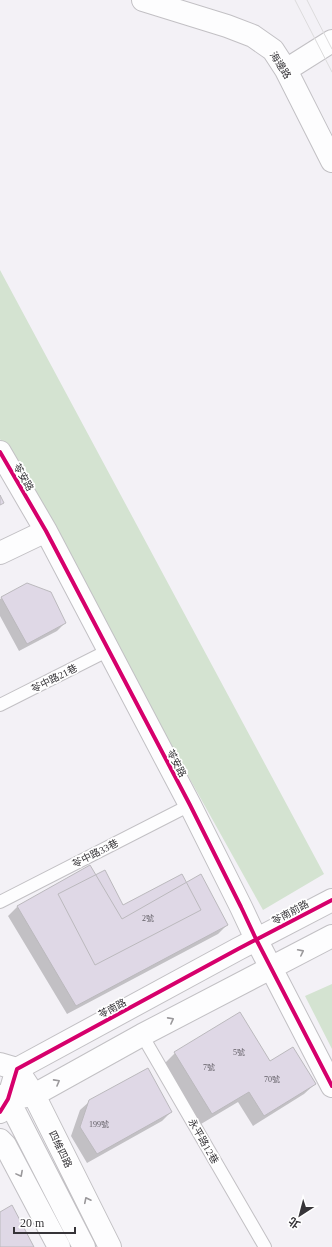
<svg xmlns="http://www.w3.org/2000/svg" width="332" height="1247" viewBox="0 0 332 1247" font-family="'Times New Roman','Noto Sans TC',serif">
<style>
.green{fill:#d4e3d1}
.shadow{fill:#0003}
.building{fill:#dfd8e6;stroke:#bbb9bd}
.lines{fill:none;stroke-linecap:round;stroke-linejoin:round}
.lane-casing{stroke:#c2c0c4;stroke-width:14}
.street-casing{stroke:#c2c0c4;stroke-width:24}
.secondary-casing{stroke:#c2c0c4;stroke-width:24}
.lane{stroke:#fdfdfe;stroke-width:12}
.street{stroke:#fdfdfe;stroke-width:22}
.secondary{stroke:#fdfdfe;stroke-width:22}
.tram{stroke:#dcdbdc;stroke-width:1}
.cycleway-casing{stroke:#fff;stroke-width:6}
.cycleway{stroke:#d6006c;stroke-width:4}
.oneway{stroke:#9a989b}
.labels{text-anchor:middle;stroke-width:3.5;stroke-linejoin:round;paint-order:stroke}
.number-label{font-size:8px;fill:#605d64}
.street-label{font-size:10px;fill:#363438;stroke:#fff}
</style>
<rect width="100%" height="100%" fill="#f3f1f6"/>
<!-- green -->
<path class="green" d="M0 270 324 874 263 910 0 439Z
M332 984V1049L305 996Z"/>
<!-- shadow -->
<path class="shadow" d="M2 598 65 623 57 631 19 651 0 616V599Z
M90 867 94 875 123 906 186 884 227 925 218 934 67 1014 8 916 17 907Z
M240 1014 269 1062 315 1084 304 1094 253 1126 238 1102 201 1124 164 1064 175 1053Z
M90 1101 171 1112 162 1121 87 1163 71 1136 80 1110Z"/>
<!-- building -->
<path class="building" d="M0 495 4 503 0 505Z
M27 583 51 592 66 623 27 644 1 597Z
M90 865 122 919 201 874 228 925 76 1006 17 906Z
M105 870 123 905 182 874 201 910 95 965 58 894Z
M240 1012 270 1061 293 1047 316 1084 264 1116 249 1092 212 1114 174 1052Z
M148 1068 172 1112 97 1154 80 1127 89 1100Z
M12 1205 34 1247H0V1212Z"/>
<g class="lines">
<!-- lane casing -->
<g class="lane-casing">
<path id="lane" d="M0 705 109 650
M0 902 190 805
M142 1035 265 1247"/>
</g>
<!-- street casing -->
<g class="street-casing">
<path id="street" d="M143 0 227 26 253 36 273 50 286 70 332 161
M286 70 332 41
M0 452 46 531 190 805 241 907 256 939 332 1086
M0 553 46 531
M15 1098 34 1095 142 1035 332 936
M0 1112 8 1099 17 1069 238 949 332 900"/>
</g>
<!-- secondary casing -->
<g class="secondary-casing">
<path id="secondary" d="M0 1064 17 1069 34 1095 110 1247
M0 1096 8 1099 84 1247
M0 1140 5 1145 59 1247"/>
</g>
<!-- lane -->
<use href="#lane" class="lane"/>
<!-- street -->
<use href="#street" class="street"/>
<!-- secondary -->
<use href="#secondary" class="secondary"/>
<!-- tram -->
<path class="tram" d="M295 0 332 72
M307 0 332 49"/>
<!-- cycleway casing -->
<g class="cycleway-casing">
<path id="cycleway" d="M0 452 46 531 190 805 241 907 256 939 332 1086
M0 1112 8 1099 17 1069 238 949 332 900"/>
</g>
<!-- cycleway -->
<use href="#cycleway" class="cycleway"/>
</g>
<!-- one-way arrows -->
<defs><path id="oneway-chevron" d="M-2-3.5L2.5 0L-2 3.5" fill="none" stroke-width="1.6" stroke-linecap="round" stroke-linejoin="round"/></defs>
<g class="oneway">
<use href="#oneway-chevron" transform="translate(301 952) rotate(-27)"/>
<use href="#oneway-chevron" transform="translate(171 1020) rotate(-28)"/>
<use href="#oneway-chevron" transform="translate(57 1082) rotate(-29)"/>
<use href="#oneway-chevron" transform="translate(20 1174) rotate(62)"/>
<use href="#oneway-chevron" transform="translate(87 1200) rotate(-116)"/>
</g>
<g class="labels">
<!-- number labels -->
<g class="number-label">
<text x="148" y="921">2號</text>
<text x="239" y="1055">5號</text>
<text x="209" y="1070">7號</text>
<text x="272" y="1082">70號</text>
<text x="99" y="1127">199號</text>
</g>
<!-- street labels -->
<g class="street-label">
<text transform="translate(281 65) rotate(57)" y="4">海邊路</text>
<text transform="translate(24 477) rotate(60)" y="4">苓安路</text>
<text transform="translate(54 678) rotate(-27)" y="4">苓中路21巷</text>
<text transform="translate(177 763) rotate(62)" y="4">苓安路</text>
<text transform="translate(95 853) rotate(-27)" y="4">苓中路33巷</text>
<text transform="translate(290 912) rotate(-28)" y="4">苓南前路</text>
<text transform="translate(112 1008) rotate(-28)" y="4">苓南路</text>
<text transform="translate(204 1141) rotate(60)" y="4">永平路12巷</text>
<text transform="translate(61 1149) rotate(64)" y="4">四維四路</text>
</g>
</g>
<!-- north arrow -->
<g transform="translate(300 1215) rotate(216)" stroke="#ffffff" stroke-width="3" paint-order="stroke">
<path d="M0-3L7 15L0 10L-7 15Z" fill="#363438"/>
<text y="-6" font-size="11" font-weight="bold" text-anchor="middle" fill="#363438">北</text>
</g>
<!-- scale -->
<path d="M14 1227v6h61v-6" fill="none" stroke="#363438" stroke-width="2"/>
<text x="20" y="1227" font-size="12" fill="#363438" stroke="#ffffff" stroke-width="3" paint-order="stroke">20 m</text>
</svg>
